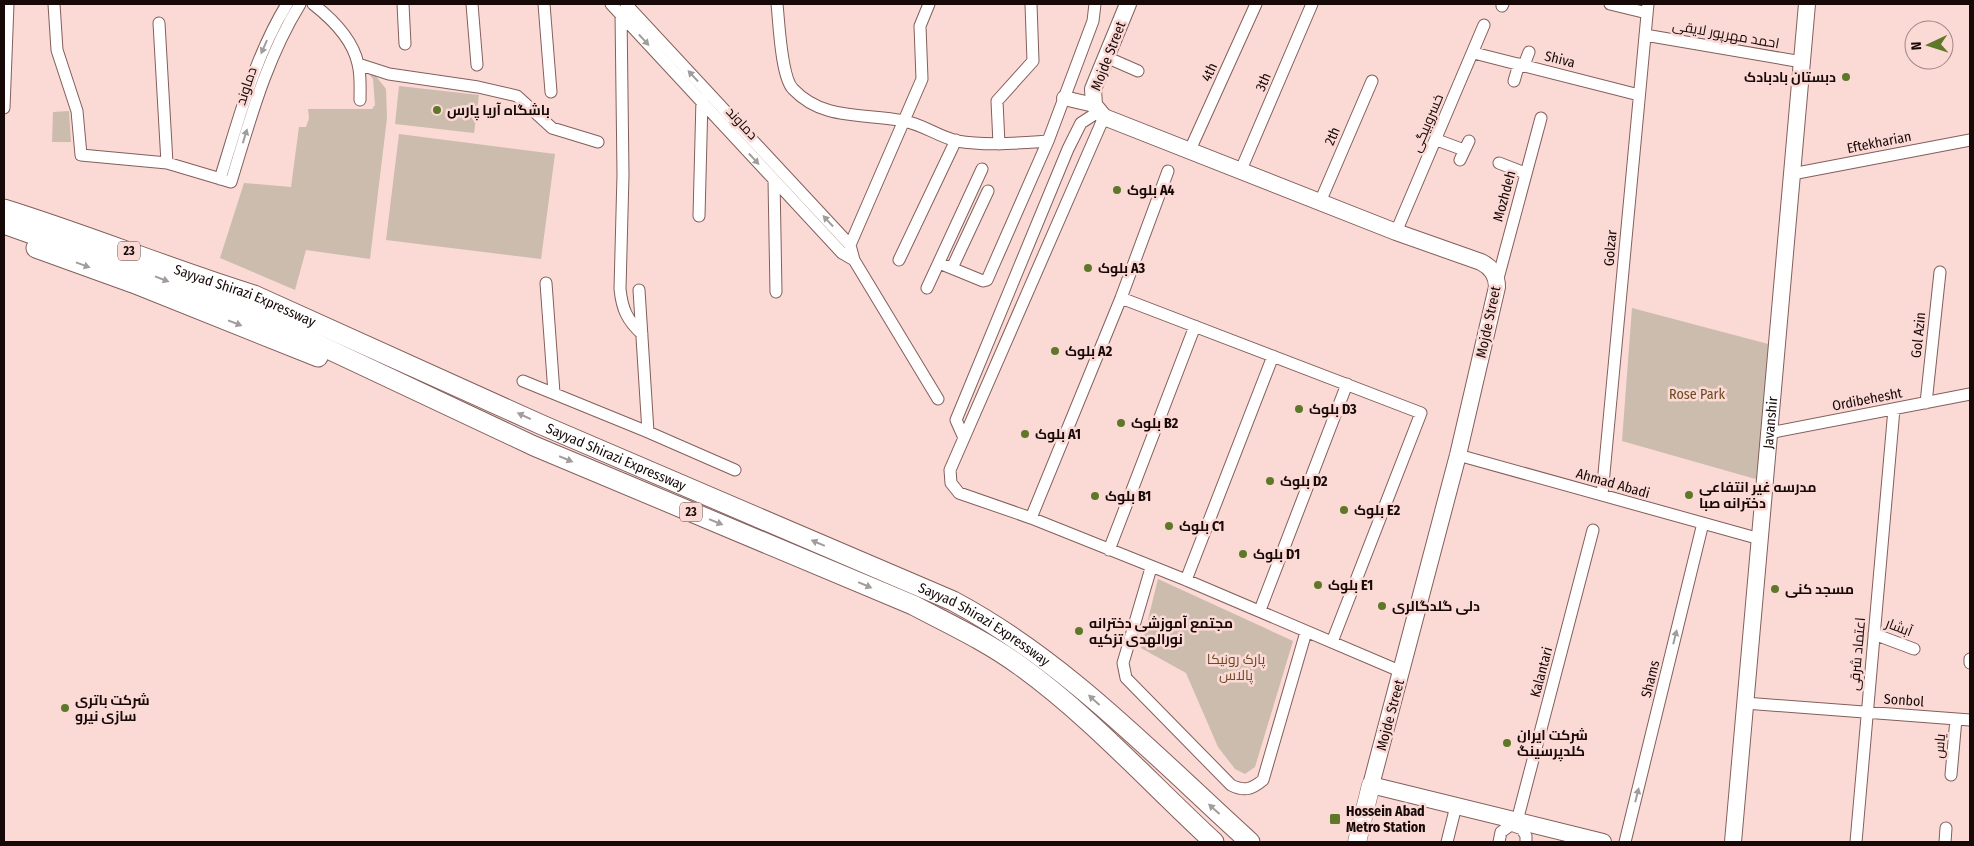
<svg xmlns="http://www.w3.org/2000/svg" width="1974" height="846" viewBox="0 0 1974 846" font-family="'Fira Sans Condensed',Cairo,sans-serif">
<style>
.green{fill:#cbbcae}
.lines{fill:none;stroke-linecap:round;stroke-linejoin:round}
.minor-casing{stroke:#835f5b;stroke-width:13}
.tertiary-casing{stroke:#835f5b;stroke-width:16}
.secondary-casing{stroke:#835f5b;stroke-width:18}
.primary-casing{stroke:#835f5b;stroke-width:19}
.trunk-casing{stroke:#835f5b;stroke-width:21}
.minor{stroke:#fff;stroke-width:11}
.tertiary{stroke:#fff;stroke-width:14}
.secondary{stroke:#fff;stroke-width:16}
.primary{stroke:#fff;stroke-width:18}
.trunk{stroke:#fff;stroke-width:19}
.oneway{fill:#a29d9c}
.poi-dot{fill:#5e7729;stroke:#fbd9d5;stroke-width:2}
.labels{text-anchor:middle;stroke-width:5;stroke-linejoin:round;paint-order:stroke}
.shield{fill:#fbd9d5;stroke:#5b4746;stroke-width:1}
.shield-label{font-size:12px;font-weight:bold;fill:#160908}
.street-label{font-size:14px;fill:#160908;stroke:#fbd9d5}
.poi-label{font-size:14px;font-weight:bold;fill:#160908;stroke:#fbd9d5;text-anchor:start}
.park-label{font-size:14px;fill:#6d4a24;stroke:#fbd9d5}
</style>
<rect width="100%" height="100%" fill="#fbd9d5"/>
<!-- green -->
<path class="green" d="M370 75H375L386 89 387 118 370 259 306 250 295 290 220 258 244 183 291 187 299 127H306L309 118 308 109H372L375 105 373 79Z
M399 86 479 95 474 133 395 124Z
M69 111 71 142H52L53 112Z
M399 134 555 154 541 259 386 240Z
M1632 308 1772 345 1759 480 1622 441Z
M1158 579 1293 641 1255 767 1245 774 1235 769 1218 747 1186 673 1141 648Z"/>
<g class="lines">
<!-- minor casing -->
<g class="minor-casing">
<path id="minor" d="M54 4 57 50 77 111 81 155 167 163 231 182C250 120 266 59 300 4
M313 4C331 18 353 40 358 64 361 75 360 88 360 100
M403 4 405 44
M472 4 477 65
M544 4 551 92
M611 4 842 253 854 260
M626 4 850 245 854 260 938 399
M777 4C779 22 781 77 793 89 823 121 864 113 904 121 922 124 939 137 957 141 987 146 1018 143 1048 141L1093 21 1095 4
M1610 4 1647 13
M1502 6 1503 4
M621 12 623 175 620 289C622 309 627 320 642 334
M159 23 167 163
M1645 35 1802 62
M1474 53 1639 95
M1106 57 1138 71
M358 64 389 74 478 87 517 96 552 128 598 142
M1524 65 1529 52
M1514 81 1519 64
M4 108 8 4
M1104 117 950 470 951 483 959 493 1031 518 1186 580 1402 672
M1437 140 1464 150
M999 144 997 101 1033 61 1031 4
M1189 152 1256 4
M1460 160 1469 141
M1499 163 1525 173
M1240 172 1312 4
M1792 174 1970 140
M220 179C239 119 254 58 287 4
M774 180 776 292
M1320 202 1372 81
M699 216 702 99
M1396 232 1484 25
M850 245 922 79 920 26 929 4
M899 260 956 140
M939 263 983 281 987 280 1048 141
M952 268 988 191
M1497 282 1541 118
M546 283 554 393
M927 288 982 169
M639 290 648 432
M1121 298 1421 413 1332 642
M523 381 648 432 735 470
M1926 403 1940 272
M1769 433 1970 394
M964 438 956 420 1068 149 1081 123 1098 112
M1458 455 1760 539
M1602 495 1648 4
M1031 518 1121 298 1168 171
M1109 550 1195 326
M1151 568 1123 663 1126 678 1231 785C1245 792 1252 789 1263 780L1306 632
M1186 580 1273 356
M1260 610 1347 384
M1874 634 1914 649
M1970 663V659
M1745 703 1970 720
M1951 775 1956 719
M1517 821 1593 530
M1447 842 1456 806
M1499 842 1501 832 1511 825 1522 829 1526 836V842
M1625 842 1703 523
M1856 842 1894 409
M1945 842 1946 828"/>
</g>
<!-- tertiary casing -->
<g class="tertiary-casing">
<path id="tertiary" d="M1064 98 1094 105"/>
</g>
<!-- secondary casing -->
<g class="secondary-casing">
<g id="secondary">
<path d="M1128 4 1093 89 1094 105 1104 117 1396 232 1481 262C1491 267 1497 275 1497 287L1458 455 1371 785 1603 842"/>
<path id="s1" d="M1733 842 1807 4"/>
</g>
</g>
<!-- primary casing -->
<g class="primary-casing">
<path id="primary" d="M1357 842 1371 785"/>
</g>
<!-- trunk casing -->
<g class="trunk-casing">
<g id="trunk">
<path id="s2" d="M4 209C88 235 170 269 254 295L542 425 953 601C1066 661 1156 757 1250 842"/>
<path d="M4 224 245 310 534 446 913 605C949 624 986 641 1019 665 1090 716 1150 783 1214 842"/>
<path d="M36 248 133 283 318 357"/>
</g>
</g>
<!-- minor -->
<use href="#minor" class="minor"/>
<!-- tertiary -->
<use href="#tertiary" class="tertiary"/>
<!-- secondary -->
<use href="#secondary" class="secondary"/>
<!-- primary -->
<use href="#primary" class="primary"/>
<!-- trunk -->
<use href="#trunk" class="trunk"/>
</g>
<!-- one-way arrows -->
<defs><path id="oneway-solid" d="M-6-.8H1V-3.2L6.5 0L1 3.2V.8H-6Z" transform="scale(1.25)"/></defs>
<g class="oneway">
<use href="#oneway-solid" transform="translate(644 40) rotate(47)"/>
<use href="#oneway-solid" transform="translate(264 47) rotate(114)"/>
<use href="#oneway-solid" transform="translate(693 76) rotate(-133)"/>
<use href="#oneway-solid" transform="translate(245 136) rotate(-73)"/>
<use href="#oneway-solid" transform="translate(754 159) rotate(47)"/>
<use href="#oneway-solid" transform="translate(828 221) rotate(-133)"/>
<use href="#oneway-solid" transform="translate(83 265) rotate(20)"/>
<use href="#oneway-solid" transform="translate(162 279) rotate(21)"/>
<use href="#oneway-solid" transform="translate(235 323) rotate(21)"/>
<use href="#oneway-solid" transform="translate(524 416) rotate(-155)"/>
<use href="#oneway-solid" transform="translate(566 459) rotate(23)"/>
<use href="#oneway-solid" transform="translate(716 522) rotate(22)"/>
<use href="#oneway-solid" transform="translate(818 543) rotate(-157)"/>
<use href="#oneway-solid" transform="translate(865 585) rotate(23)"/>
<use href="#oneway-solid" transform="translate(1675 637) rotate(-76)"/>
<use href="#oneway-solid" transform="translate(1094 700) rotate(-138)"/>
<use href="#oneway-solid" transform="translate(1637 795) rotate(-76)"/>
<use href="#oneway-solid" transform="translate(1214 809) rotate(-138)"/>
</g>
<!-- markers -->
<g class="poi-dot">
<circle cx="1846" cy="77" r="5"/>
<circle cx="437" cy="110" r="5"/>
<circle cx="1117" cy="190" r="5"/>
<circle cx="1088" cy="268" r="5"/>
<circle cx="1055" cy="351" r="5"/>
<circle cx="1299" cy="409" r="5"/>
<circle cx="1121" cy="423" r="5"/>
<circle cx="1025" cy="434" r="5"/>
<circle cx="1270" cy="481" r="5"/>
<circle cx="1689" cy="495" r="5"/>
<circle cx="1095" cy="496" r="5"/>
<circle cx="1344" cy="510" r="5"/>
<circle cx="1169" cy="526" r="5"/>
<circle cx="1243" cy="554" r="5"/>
<circle cx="1318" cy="585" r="5"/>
<circle cx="1775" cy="589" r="5"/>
<circle cx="1382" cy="606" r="5"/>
<circle cx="1079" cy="631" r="5"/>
<circle cx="65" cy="708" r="5"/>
<circle cx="1507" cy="743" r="5"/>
<rect x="1329" y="813" width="12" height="12" rx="2.5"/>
</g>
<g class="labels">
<!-- shield labels -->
<g class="shield">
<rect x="118" y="241.5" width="22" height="19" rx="4"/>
<rect x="680" y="502.5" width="22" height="19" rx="4"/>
</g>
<g class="shield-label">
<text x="129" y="255">23</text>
<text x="691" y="516">23</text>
</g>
<!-- street labels -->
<g class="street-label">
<text transform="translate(1726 34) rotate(10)" y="5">احمد مهرپور لایقی</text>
<text transform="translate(1108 56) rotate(-69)" y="5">Mojde Street</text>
<text transform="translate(1560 59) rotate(14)" y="5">Shiva</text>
<text transform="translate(1209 72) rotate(-66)" y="5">4th</text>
<text transform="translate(1263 82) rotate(-67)" y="5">3th</text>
<text transform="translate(246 86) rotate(-72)" y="5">دماوند</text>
<text transform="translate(742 123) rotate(47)" y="5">دماوند</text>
<text transform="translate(1427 123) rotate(-67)" y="5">خسروبیگی</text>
<text transform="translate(1332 136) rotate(-67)" y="5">2th</text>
<text transform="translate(1879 142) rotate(-11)" y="5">Eftekharian</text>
<text transform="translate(1504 196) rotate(-75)" y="5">Mozhdeh</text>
<text transform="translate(1610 248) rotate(-85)" y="5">Golzar</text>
<text dy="5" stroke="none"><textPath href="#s2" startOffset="256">Sayyad Shirazi Expressway</textPath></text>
<text transform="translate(1488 322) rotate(-78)" y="5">Mojde Street</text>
<text transform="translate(1918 335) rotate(-84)" y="5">Gol Azin</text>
<text transform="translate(1867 399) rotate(-11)" y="5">Ordibehesht</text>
<text dy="5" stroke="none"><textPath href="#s1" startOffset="421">Javanshir</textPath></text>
<text dy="5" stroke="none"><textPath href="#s2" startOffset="661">Sayyad Shirazi Expressway</textPath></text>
<text transform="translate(1613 483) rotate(16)" y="5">Ahmad Abadi</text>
<text dy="5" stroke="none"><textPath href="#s2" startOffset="1066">Sayyad Shirazi Expressway</textPath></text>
<text transform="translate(1899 627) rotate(21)" y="5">آبشار</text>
<text transform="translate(1857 654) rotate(-85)" y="5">اعتماد شرقی</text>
<text transform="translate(1541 672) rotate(-75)" y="5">Kalantari</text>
<text transform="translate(1650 679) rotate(-76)" y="5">Shams</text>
<text transform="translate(1904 700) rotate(4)" y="5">Sonbol</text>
<text transform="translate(1390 715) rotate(-75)" y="5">Mojde Street</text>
<text transform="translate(1939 746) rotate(-85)" y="5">یاس</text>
</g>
<!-- poi labels -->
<g class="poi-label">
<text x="1836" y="82" text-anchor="end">دبستان بادبادک</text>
<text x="447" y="115">باشگاه آریا پارس</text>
<text x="1127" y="195">بلوک A4</text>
<text x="1098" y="273">بلوک A3</text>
<text x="1065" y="356">بلوک A2</text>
<text x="1309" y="414">بلوک D3</text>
<text x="1131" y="428">بلوک B2</text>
<text x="1035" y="439">بلوک A1</text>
<text x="1280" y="486">بلوک D2</text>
<text x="1699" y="492">مدرسه غیر انتفاعی<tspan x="1699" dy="16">دخترانه صبا</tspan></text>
<text x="1105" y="501">بلوک B1</text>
<text x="1354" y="515">بلوک E2</text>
<text x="1179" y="531">بلوک C1</text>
<text x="1253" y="559">بلوک D1</text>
<text x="1328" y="590">بلوک E1</text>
<text x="1785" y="594">مسجد کنی</text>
<text x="1392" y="611">دلی گلدگالری</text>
<text x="1089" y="628">مجتمع آموزشی دخترانه<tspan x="1089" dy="16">نورالهدی تزکیه</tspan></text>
<text x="75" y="705">شرکت باتری<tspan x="75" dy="16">سازی نیرو</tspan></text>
<text x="1517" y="740">شرکت ایران<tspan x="1517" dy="16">کلدپرسینگ</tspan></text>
<text x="1346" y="816">Hossein Abad<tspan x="1346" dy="16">Metro Station</tspan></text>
</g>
<!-- park labels -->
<g class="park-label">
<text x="1697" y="399">Rose Park</text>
<text x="1236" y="664">پارک رونیکا<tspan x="1236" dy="16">پالاس</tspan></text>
</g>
</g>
<!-- border -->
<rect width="1974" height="846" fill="none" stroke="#160908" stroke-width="10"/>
<!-- north arrow -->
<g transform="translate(1929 45) rotate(266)"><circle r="24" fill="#fbd9d5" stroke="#9f8683"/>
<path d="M0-4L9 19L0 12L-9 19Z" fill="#5e7729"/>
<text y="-8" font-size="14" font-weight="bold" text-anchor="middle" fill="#160908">N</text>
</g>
</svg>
